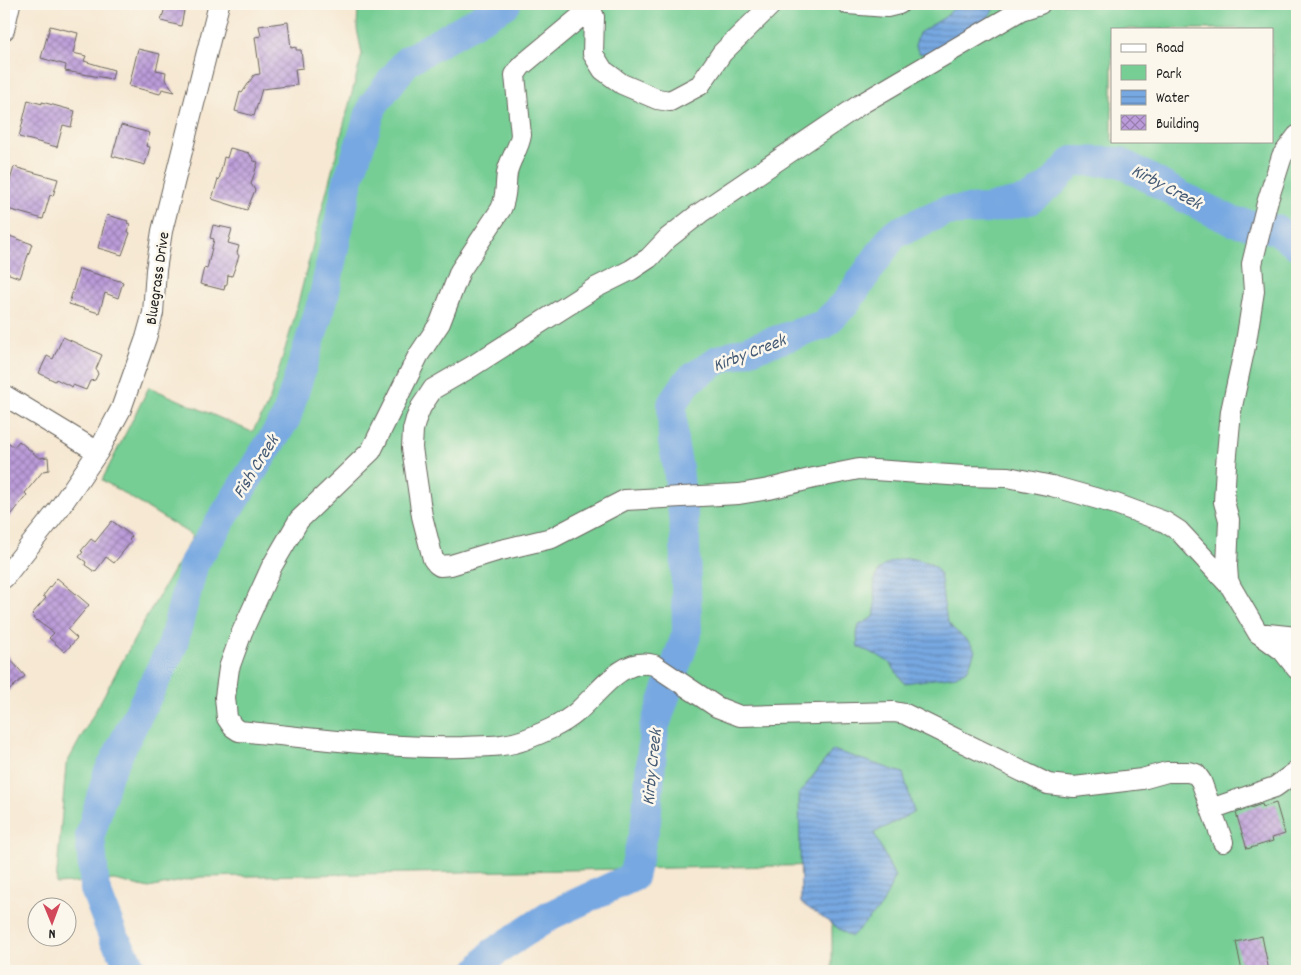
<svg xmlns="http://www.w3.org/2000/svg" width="1301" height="975" viewBox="0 0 1301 975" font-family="Dekko,sans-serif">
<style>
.green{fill:#76ce94;stroke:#497558;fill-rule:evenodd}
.water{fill:url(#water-rules);stroke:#4a627e}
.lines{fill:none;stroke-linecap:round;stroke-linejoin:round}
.river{stroke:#77a8e1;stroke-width:30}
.building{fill:url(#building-cross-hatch)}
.minor-casing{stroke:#68635c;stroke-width:22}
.minor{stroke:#fff;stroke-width:20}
.labels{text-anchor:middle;stroke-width:5;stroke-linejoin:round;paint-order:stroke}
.street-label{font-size:16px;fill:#1c1c1c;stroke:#fbf7ec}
.water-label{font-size:18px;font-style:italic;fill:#455b75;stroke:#fbf7ec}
</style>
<defs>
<pattern id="water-rules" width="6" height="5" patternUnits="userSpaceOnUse" patternTransform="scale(1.25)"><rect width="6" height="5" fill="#77a8e1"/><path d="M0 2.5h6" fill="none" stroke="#6188b6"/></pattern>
<pattern id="building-cross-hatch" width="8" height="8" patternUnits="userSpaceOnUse" patternTransform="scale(1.25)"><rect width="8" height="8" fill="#bb9bd9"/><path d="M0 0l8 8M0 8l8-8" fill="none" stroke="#977eaf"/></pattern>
</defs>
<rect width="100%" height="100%" fill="#fbf7ec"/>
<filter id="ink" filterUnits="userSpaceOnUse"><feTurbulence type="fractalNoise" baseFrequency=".02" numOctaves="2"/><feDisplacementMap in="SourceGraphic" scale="10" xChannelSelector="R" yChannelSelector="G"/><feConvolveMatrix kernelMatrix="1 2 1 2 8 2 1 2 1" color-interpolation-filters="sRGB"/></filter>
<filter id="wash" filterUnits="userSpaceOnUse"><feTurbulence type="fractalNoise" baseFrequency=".0096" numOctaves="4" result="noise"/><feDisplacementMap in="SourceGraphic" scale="20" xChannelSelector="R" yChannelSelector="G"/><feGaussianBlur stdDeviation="1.12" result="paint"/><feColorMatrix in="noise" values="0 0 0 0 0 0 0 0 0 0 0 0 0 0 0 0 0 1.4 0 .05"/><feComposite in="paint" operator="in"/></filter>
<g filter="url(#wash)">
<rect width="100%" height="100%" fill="#f6e8d2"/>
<!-- green -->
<path class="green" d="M358 4H1297V971H832V865L201 877 149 888 114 880 56 884 66 765 142 625 193 536 102 480 149 387 252 432 268 405 292 326 362 54 357 29ZM1112 29H1272V141H1112Z"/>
<!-- water -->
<path class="water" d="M958 4H997L988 18 936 53 924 54 919 53 915 45 919 33 945 17Z
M908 558C949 564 938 576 945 609 946 612 946 617 947 620 953 633 970 638 975 651L968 669 956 676 904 683 890 663 879 656 858 647 857 634 859 625 874 617 875 613C874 579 869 564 908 558Z
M833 750 903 773 914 812 874 833 895 877 881 907 851 937 801 903 799 794Z"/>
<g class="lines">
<!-- river -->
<path class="river" d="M134 971 114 938 95 889 90 836 108 774 172 647 194 563 286 418 324 296 348 181 373 105 407 61 506 4
M478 971 493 953 551 915 633 877 646 822 654 728 687 633 685 535 678 468 673 442 672 404 689 380 718 360 823 325 845 304 894 234 945 211 986 209 1030 200 1052 183 1073 161 1120 162 1183 197 1232 221 1277 230 1297 245"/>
</g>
<g id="blocks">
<!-- building -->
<path class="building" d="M166 4H183L182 10 184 11 181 26 161 21Z
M288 22 291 48 296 47V50H301L303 68 295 69 297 85 262 89 254 116 235 111 240 92 242 93 254 75 260 74 255 37 261 36 259 26Z
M50 26 78 33 73 53 86 56 84 61 114 70 112 79 65 71 66 65 41 58Z
M138 49 160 54 156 70 166 72 165 79 175 92 162 89 160 94 129 86Z
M28 100 42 104V102L75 111 71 127 63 125 57 147 19 137Z
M121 125 150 133 146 146 150 147 145 165 112 156Z
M230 148 249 153 254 161 258 162 251 184 255 190 247 210 212 199 218 179 219 180 224 157 227 158Z
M14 167 58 179 53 196 50 195 43 219 4 208V200Z
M107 215 128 221 127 223 130 224 128 232 130 233 122 255 98 248Z
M213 225 232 229 228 243 239 246 237 253 239 256 232 276 228 275 227 284 225 285 224 290 200 284 204 268 207 269 214 239 210 238Z
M4 234 32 244 20 278 4 272Z
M79 269 123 282 118 298 105 293 99 313 69 304Z
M63 337 102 355 96 369 98 374 95 380 90 381 86 390 73 385 72 387 56 379 55 381 39 373 47 356 53 359Z
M4 439 14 447 19 441 39 458 48 457 49 470 43 471 25 493 27 495 4 524Z
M112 521 132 536 129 540 131 542 114 563 106 557 95 572 85 565 86 562 79 557 83 552 81 551 91 539 95 542Z
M57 578 89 605 68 630 77 638 65 652 49 638 54 633 33 618 35 617 32 614 46 598 43 596Z
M4 652 25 676 4 695Z
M1276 803 1285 834 1272 838 1273 841 1247 849 1236 813 1262 804 1263 807Z
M1262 936 1269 971H1242L1236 942Z"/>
</g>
</g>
<g filter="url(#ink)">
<use href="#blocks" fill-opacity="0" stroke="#68635c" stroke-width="1"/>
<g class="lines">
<!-- minor casing -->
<g class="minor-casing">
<path id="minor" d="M589 4 594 17 593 54 603 70 622 84 657 99 670 101 700 85 722 53 772 4
M848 4 887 7 899 4
M1040 4 1021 10 861 104 700 213 668 238 649 258 631 270 595 288 471 367 433 389 421 407 416 419 413 430 412 448 422 516 433 559 437 564 440 566 451 565 497 551 552 538 625 500 739 494 769 489 814 478 859 469 964 476 1008 477 1052 486 1116 504 1165 522 1179 531 1231 587 1258 633 1297 637
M591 8 521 66 515 75 521 135C519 149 509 160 507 173 505 187 507 196 501 209L460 271 440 323 418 356 371 451 299 520 272 566 242 632 229 668 225 697 227 718 233 727 239 731C314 738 389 749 463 747 483 746 505 747 524 740 542 733 562 725 577 712 599 693 622 656 654 665L717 707 740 716 894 712 905 714 1048 784 1074 787 1142 779 1167 772H1188L1196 774 1201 781 1223 842
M4 30 10 4
M4 395 98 452
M4 578 58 510 98 452 121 409 146 338 153 313 156 270 162 231 219 4
M1231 587 1228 580 1227 566 1229 520 1224 502 1226 465 1231 411 1246 342 1254 291 1252 264 1267 203 1282 156 1297 136
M1258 633 1283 651 1297 669
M1211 809 1275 787 1297 771"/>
</g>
<!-- minor -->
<use href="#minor" class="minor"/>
</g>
</g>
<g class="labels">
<!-- street labels -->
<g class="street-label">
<text transform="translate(156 278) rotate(-82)" y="6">Bluegrass Drive</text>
</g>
<!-- water labels -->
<g class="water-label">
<text transform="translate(1167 186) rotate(28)" y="6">Kirby Creek</text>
<text transform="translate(749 352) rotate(-21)" y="6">Kirby Creek</text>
<text transform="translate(255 466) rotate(-58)" y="6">Fish Creek</text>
<text transform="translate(651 767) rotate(-84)" y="6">Kirby Creek</text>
</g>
</g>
<!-- margin -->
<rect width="1301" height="975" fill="none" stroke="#fbf7ec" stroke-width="20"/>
<!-- legend -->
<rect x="1111" y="28" width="162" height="115" fill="#fbf7ec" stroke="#a29f99"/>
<rect x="1121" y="44" width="25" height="8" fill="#ffffff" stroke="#a29f99"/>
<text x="1156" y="52" font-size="15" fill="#1c1c1c">Road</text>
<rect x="1121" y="65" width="25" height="15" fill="#76ce94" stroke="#a29f99"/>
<text x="1156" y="78" font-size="15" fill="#1c1c1c">Park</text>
<rect x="1121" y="90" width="25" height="15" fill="url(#water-rules)" stroke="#a29f99"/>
<text x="1156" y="102" font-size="15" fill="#1c1c1c">Water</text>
<rect x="1121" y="115" width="25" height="15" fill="url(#building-cross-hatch)" stroke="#a29f99"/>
<text x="1156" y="128" font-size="15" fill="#1c1c1c">Building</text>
<!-- north arrow -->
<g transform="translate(52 922) rotate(179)"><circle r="24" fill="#fbf7ec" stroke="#a29f99"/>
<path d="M0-4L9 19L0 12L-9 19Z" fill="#d1495b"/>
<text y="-8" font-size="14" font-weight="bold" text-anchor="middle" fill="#1c1c1c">N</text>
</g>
</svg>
